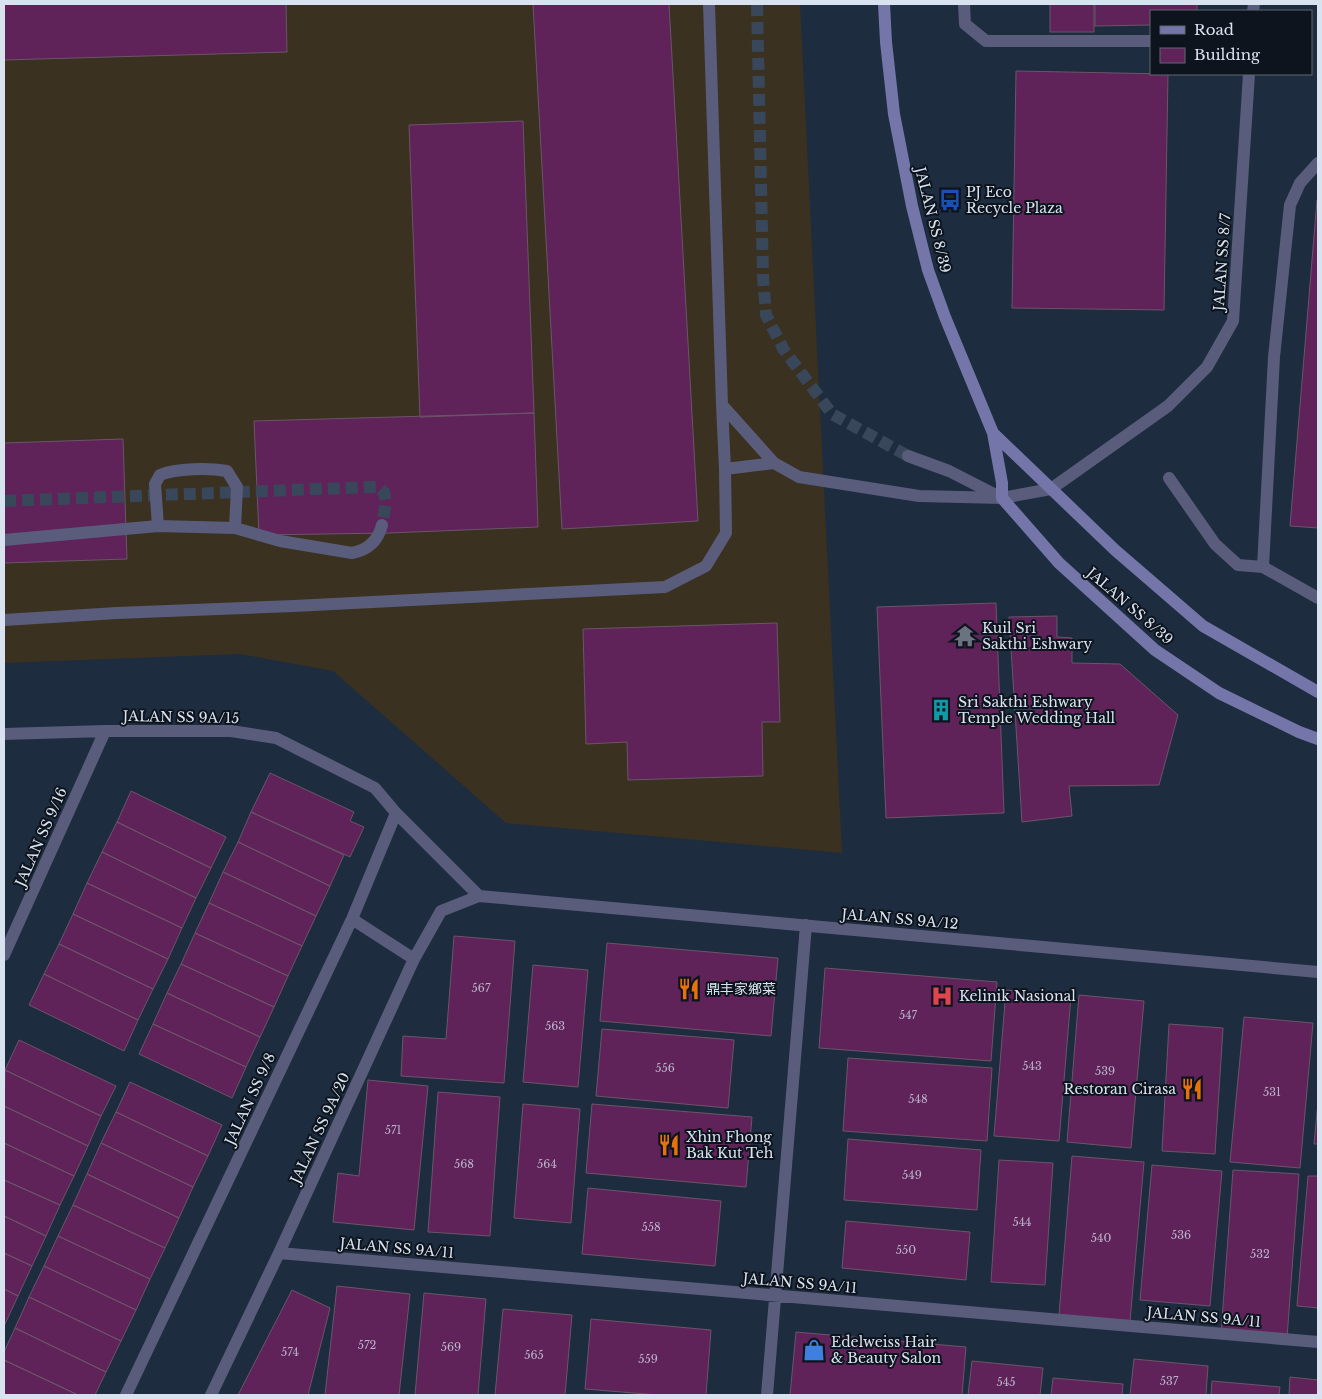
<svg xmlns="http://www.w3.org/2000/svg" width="1322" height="1399" viewBox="0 0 1322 1399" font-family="'Libre Baskerville','Noto Sans SC',serif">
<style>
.commercial{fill:#3a3121}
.building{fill:#5f235a;stroke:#6b5568}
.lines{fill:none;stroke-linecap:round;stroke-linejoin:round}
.street-tunnel{stroke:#39475a;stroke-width:12;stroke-dasharray:12 6;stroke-linecap:butt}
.lane{stroke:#5a5c7c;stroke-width:12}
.street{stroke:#5a5c7c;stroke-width:12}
.secondary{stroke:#7476a9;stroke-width:12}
.labels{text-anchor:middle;stroke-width:4;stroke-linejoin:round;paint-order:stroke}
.number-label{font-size:11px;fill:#bab3ca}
.poi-label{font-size:14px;fill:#d9e3f0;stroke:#0d141d;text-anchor:start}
.street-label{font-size:14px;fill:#d9e3f0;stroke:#0d141d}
</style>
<rect width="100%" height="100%" fill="#1d2c3f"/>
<!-- commercial -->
<path class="commercial" d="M4 4H800L842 853 506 823 333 671 240 654 4 663Z"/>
<!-- building -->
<path class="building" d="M4 4H286L287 52 4 60Z
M533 4H669L698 521 562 529Z
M1050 4H1094V32H1050Z
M1095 4H1197V11H1151V25L1095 26Z
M1016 71 1168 74 1164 310 1012 308Z
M523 121 534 413 420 417 409 125Z
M1317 200H1318V528L1290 526Z
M534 413 538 527 389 533 259 535 254 421Z
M123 439 127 559 4 563V443Z
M996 603 1004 813 886 818 877 607Z
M1057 616V637L1072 638V663L1120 664 1178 715 1159 785 1069 786 1072 816 1022 822 1009 617Z
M777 623 780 722H762L763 776 628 780 627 742 586 744 583 629Z
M270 773 354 812 350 821 364 827 350 857 251 812Z
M131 791 226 837 211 868 117 822Z
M251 812 344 855 330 886 238 842Z
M117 822 211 868 196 898 102 852Z
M238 842 330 886 316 916 223 872Z
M102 852 196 898 182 928 87 883Z
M223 872 316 916 302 946 209 903Z
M87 883 182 928 168 959 73 914Z
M209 903 302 946 288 976 195 933Z
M73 914 168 959 153 989 59 944Z
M195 933 288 976 274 1007 181 964Z
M454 936 515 941 504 1083 401 1076 403 1036 446 1039Z
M607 943 778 958 771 1036 600 1021Z
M59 944 153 989 138 1020 44 974Z
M181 964 274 1007 260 1037 167 993Z
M533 965 588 970 578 1087 523 1082Z
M825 968 997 982 991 1061 819 1048Z
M44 974 138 1020 124 1051 29 1005Z
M1006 990 1071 996 1059 1141 994 1136Z
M167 993 260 1037 246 1067 153 1024Z
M1079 995 1144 1001 1131 1148 1067 1142Z
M1244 1017 1313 1023 1300 1168 1230 1162Z
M153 1024 246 1067 232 1098 139 1054Z
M1169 1024 1223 1028 1215 1154 1162 1151Z
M602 1029 734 1040 728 1108 596 1096Z
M19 1040 116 1086 101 1116 5 1070Z
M848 1058 992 1068 987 1141 843 1131Z
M5 1070 101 1116 88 1146 4 1106Z
M368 1080 428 1086 414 1230 333 1222 338 1173 359 1176Z
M130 1082 222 1125 208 1156 116 1112Z
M438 1092 500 1097 490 1236 428 1232Z
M1318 1102V1144H1314Z
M523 1104 580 1109 571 1223 514 1218Z
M592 1104 752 1117 746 1187 586 1173Z
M4 1106 88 1146 74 1176 4 1143Z
M116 1112 208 1156 193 1187 101 1143Z
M848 1139 981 1150 977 1210 844 1200Z
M4 1143 74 1176 60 1205 4 1180Z
M101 1143 193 1187 179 1218 87 1174Z
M1072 1156 1144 1162 1130 1321 1059 1315Z
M999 1160 1053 1163 1045 1285 991 1282Z
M1152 1165 1222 1171 1210 1306 1140 1300Z
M1233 1170 1299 1174 1287 1338 1221 1333Z
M87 1174 179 1218 165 1248 73 1205Z
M1308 1176H1318V1308L1297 1306Z
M4 1180 60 1205 46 1236 4 1216Z
M588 1188 721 1201 715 1266 582 1254Z
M73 1205 165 1248 150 1279 58 1236Z
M4 1216 46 1236 32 1266 4 1253Z
M846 1221 970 1232 966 1280 842 1268Z
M58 1236 150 1279 136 1310 44 1266Z
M4 1253 32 1266 18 1296 4 1289Z
M44 1266 136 1310 121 1341 29 1297Z
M337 1286 410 1294 399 1395H325Z
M4 1289 18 1296 4 1326Z
M292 1290 330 1308 308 1395H238Z
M424 1293 486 1299 478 1395H415Z
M29 1297 121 1341 106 1372 15 1328Z
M503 1309 572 1315 565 1395H495Z
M591 1319 711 1330 706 1395H658L585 1389Z
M15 1328 106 1372 95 1395H78L4 1360V1352Z
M796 1332 966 1347 962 1395H790Z
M1134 1359 1208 1366 1206 1395H1130Z
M4 1360 78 1395H4Z
M972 1361 1043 1368 1040 1395H968Z
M1290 1377 1318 1380V1395H1289Z
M1053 1378 1123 1384 1122 1395H1051Z
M1212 1381 1280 1387 1279 1395H1211Z"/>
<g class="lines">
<!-- street-tunnel -->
<path class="street-tunnel" d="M757 4 763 276 766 315 784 350 832 414 908 456
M4 501 371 487H378L384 492 386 502 382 525"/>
<!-- lane -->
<path class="lane" d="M964 4 965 24 986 41H1151
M1318 163 1300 183 1290 205 1274 357 1263 567 1318 598
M1169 478 1215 544 1238 565 1263 567
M158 526 155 484 160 475C177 468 209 468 227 471L237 487 235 528"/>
<!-- street -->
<path class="street" d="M1253 11 1254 4
M722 405 774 463 799 477 919 496 1002 498 1051 489 1168 406 1207 367 1233 321 1249 74
M908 456 949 471 998 496
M725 469 774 463
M4 540 158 526 235 528 280 541 352 553C368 550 378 541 382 525
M4 620 117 613 294 606 665 587 706 566 726 533 725 469 722 405 709 4
M4 734 105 731H231L276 738 375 788 396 813 479 896
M352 919 414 959
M4 955 105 731
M279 1253 1318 1342
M126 1395 352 919 396 813
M211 1395 279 1253 414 959 441 911 479 896 1318 972
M767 1395 806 925"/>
<!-- secondary -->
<path class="secondary" d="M884 4 886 42 894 114 912 206 928 270 945 317 993 433 1002 483V498L1059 563 1155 650 1219 693 1299 732 1318 739
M993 433 1115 550 1203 626 1318 692"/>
</g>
<!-- icons -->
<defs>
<g id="bus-bare" transform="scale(1.725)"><path d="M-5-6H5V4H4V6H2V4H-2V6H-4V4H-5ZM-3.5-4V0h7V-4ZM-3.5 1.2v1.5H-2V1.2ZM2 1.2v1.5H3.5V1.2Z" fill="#1a4fb4" stroke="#0d141d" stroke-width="2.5" paint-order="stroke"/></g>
<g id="temple-bare" transform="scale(1.725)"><path d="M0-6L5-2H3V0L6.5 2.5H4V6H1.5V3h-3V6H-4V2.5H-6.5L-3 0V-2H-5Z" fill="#6b7280" stroke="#0d141d" stroke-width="2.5" paint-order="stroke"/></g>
<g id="building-bare" transform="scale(1.725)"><path d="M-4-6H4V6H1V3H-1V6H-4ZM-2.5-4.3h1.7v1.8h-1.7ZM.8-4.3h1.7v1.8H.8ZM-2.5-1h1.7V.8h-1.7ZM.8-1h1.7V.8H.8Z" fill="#0f9aa8" stroke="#0d141d" stroke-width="2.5" paint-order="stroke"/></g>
<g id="restaurant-bare" transform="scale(1.725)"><path d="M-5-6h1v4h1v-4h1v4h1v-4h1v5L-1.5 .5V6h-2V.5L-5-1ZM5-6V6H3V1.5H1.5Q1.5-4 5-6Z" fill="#e8710a" stroke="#0d141d" stroke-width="2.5" paint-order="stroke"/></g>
<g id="hospital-bare" transform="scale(1.725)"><path d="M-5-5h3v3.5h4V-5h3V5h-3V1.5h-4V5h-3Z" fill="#e0444e" stroke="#0d141d" stroke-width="2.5" paint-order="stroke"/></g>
<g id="shop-bare" transform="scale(1.725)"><path d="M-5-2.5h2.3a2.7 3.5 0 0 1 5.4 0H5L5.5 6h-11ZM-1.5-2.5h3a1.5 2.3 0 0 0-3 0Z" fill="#3f7fe0" stroke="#0d141d" stroke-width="2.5" paint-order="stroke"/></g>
</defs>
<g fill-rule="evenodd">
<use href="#bus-bare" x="950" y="200"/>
<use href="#temple-bare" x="965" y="636"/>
<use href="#building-bare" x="941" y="710"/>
<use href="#restaurant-bare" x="689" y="989"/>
<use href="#hospital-bare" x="942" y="996"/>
<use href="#restaurant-bare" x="1192" y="1089"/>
<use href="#restaurant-bare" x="669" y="1145"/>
<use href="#shop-bare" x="814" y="1350"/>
</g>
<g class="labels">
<!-- number labels -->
<g class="number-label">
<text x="481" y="992">567</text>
<text x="908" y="1019">547</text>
<text x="555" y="1030">563</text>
<text x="1032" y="1070">543</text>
<text x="665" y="1072">556</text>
<text x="1105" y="1075">539</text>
<text x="1272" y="1096">531</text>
<text x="918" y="1103">548</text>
<text x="393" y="1134">571</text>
<text x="464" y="1168">568</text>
<text x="547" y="1168">564</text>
<text x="912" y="1179">549</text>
<text x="1022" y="1226">544</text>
<text x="651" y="1231">558</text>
<text x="1181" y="1239">536</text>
<text x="1101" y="1242">540</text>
<text x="906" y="1254">550</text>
<text x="1260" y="1258">532</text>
<text x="367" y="1349">572</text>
<text x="451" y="1351">569</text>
<text x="290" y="1356">574</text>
<text x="534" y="1359">565</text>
<text x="648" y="1363">559</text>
<text x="1169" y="1385">537</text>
<text x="1006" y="1386">545</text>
</g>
<!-- poi labels -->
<g class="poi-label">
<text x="966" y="197">PJ Eco<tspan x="966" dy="16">Recycle Plaza</tspan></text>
<text x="982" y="633">Kuil Sri<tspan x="982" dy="16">Sakthi Eshwary</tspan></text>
<text x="958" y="707">Sri Sakthi Eshwary<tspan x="958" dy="16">Temple Wedding Hall</tspan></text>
<text x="706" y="994">鼎丰家鄉菜</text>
<text x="959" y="1001">Kelinik Nasional</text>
<text x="1176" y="1094" text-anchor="end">Restoran Cirasa</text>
<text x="686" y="1142">Xhin Fhong<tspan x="686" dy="16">Bak Kut Teh</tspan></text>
<text x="831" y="1347">Edelweiss Hair<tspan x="831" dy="16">&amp; Beauty Salon</tspan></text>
</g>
<!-- street labels -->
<g class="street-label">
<text transform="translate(933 220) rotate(76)" y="5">JALAN SS 8/39</text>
<text transform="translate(1222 262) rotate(-86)" y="5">JALAN SS 8/7</text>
<text transform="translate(1130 606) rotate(41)" y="5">JALAN SS 8/39</text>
<text transform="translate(181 717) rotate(1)" y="5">JALAN SS 9A/15</text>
<text transform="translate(41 837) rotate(-66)" y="5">JALAN SS 9/16</text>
<text transform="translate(900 919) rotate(5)" y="5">JALAN SS 9A/12</text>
<text transform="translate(250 1099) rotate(-65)" y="5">JALAN SS 9/8</text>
<text transform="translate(320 1128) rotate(-65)" y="5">JALAN SS 9A/20</text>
<text transform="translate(397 1248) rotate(5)" y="5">JALAN SS 9A/11</text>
<text transform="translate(800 1283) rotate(5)" y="5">JALAN SS 9A/11</text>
<text transform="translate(1204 1317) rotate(5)" y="5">JALAN SS 9A/11</text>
</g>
</g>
<!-- border -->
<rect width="1322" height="1399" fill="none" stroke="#d9e3f0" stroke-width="10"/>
<!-- legend -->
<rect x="1150" y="10" width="162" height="65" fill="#0d141d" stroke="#5f6771"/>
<rect x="1160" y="26" width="25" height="8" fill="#7476a9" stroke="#5f6771"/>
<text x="1194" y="35" font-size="15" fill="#d9e3f0">Road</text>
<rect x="1160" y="48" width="25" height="15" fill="#5f235a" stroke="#5f6771"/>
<text x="1194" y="60" font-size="15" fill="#d9e3f0">Building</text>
</svg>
